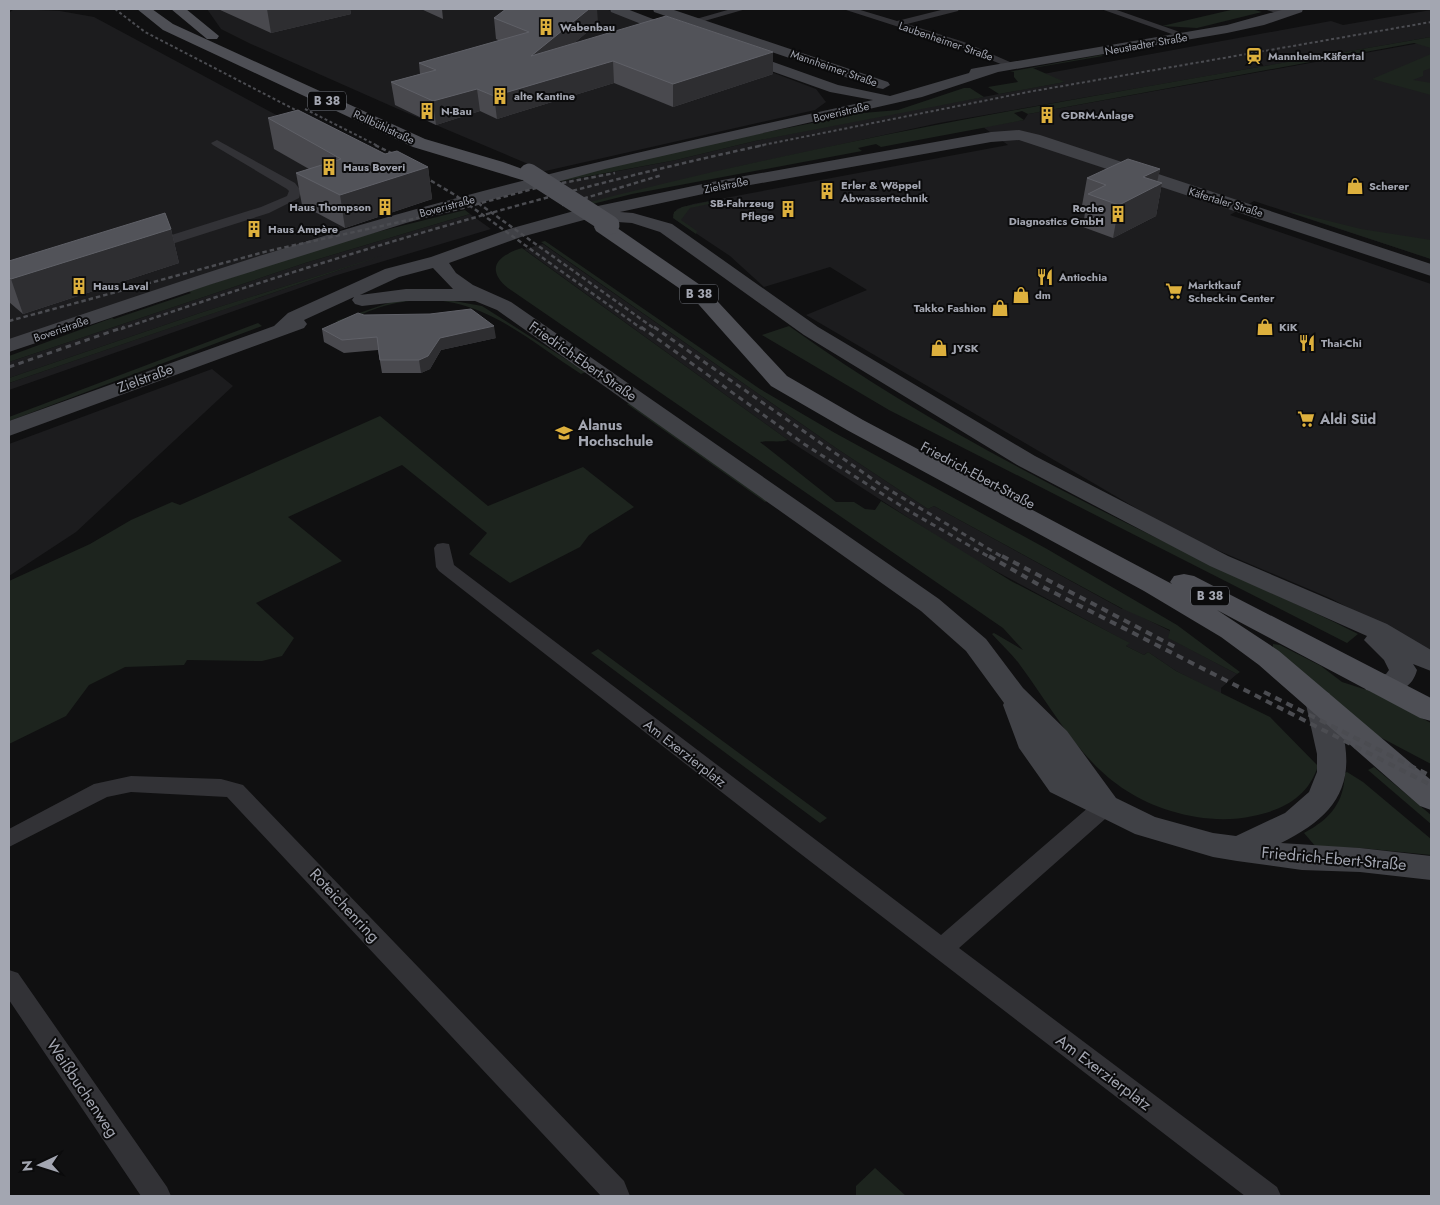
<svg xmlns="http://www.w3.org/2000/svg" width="1440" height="1205" viewBox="0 0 1440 1205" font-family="Jost,sans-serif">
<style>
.built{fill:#1c1c1e}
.green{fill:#1d241e}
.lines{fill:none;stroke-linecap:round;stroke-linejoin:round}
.street{fill:#323236;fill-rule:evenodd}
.secondary{fill:#404146;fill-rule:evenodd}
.primary{fill:#4e4f55;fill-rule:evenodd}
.rail-far3{stroke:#4b4c51;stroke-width:2;stroke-dasharray:3 2.5;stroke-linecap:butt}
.rail-far2{stroke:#4b4c51;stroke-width:2.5;stroke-dasharray:4.5 3;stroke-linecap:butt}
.rail-far1{stroke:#4b4c51;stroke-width:3;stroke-dasharray:5.5 4.5;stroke-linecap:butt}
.rail{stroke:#4b4c51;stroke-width:4;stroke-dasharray:7 5.5;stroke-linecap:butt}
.primary-bridge{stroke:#4e4f55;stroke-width:19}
.wall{fill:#49494e}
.shaded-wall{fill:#2e2e31}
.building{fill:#525359;stroke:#5f6067}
.labels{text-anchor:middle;stroke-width:4;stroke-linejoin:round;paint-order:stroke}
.far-poi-label{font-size:11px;font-weight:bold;fill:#a3a6b1;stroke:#0b0b0c;text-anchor:start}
.far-street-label{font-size:11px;fill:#a3a6b1;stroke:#0b0b0c}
.shield{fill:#0b0b0c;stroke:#757880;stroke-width:1}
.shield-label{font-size:12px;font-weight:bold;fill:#a3a6b1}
.street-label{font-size:14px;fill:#a3a6b1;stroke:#0b0b0c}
.poi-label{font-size:14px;font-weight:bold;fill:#a3a6b1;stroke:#0b0b0c;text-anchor:start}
.near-street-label{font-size:16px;fill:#a3a6b1;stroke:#0b0b0c}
</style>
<rect width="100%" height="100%" fill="#101011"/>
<!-- built -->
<path class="built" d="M14 9 60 11 94 17 433 199 9 340V13Z
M207 9H606L816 89 826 102 815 110 541 172 533 166 398 109 251 44 221 29Z
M1431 10V37L939 123 741 166 567 208 534 187 676 160 755 141 901 112 1064 82 1043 74 1331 21 1343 25Z
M1431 41V259L1254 201 1230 215 1431 284V652L1332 599 1182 535 806 315 867 290 830 267 764 287 730 256 676 220 673 215 677 209 693 204 1008 145 983 127 1024 120 1028 114Z
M470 214 491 229 334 276 9 390V383L357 264 203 312 9 378V362L305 263Z
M543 244 836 448 928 509 934 506 1122 609 1124 608 1170 631 1169 638 1237 674 1221 688V694L1176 671 1148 652 1144 655 1126 646 1129 643 966 555 788 440 524 249Z
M212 369 233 386 76 532 9 576V444Z"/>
<!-- green -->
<path class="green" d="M1235 9H1251L1262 12 1197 28 1162 26Z
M1431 37V48L1414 43 1028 114 1022 111 1014 113 1024 120 881 147 876 144 858 148 862 151 632 194 569 210 567 208C851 133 1142 88 1431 37Z
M1431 54V68L1423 71V76L1413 80 1431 83V95L1372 79Z
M1101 55 1103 56 1033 68 1065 82 999 94 988 87 1018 82 1014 77V72L1010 71H1013Z
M964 88H970L984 97 755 141 676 160 541 185 637 160 747 136 863 113 898 110Z
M720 199 719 202 690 208 681 220 697 231 696 234 673 218 674 212 682 207Z
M465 210 470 214 305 263 9 362V356L112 318 114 319 191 293 189 291 357 237Z
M1293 212 1361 229 1431 240V259L1292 213Z
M545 241 760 389 835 433 1047 549 1177 625 1240 672 1237 674 1168 638 1170 630 1123 609 934 506 928 509 836 448 541 242Z
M522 248 788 440C778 443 770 440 760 442L836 502H854L865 509 875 510 881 501 1011 581 1130 643 1126 646 1144 655 1148 652 1176 671 1270 717 1318 766C1308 797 1283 810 1253 816 1226 822 1197 819 1171 811 1092 787 1065 726 1020 665 1012 654 1001 644 992 634L994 633 1023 650 1003 628 508 288C484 268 499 255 522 248Z
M384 255 9 383V378L203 312Z
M432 297 482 306 586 372 581 374C515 331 468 283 384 306 369 310 355 318 342 324L336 321 394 301Z
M258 323 262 326 9 421V417Z
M789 326C918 419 1061 492 1204 561 1255 586 1307 608 1358 634L1347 643 889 410 762 335Z
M633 401 773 498 765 502 627 404Z
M380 416 488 506 583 467 634 507 589 535 580 547 510 583 469 554 487 533 402 465 288 517 342 561 256 603 294 638 282 656 262 661 187 660 184 665 125 667 89 685 66 716 9 744V581L90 544 131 520 172 502 180 505Z
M1273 644 1280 645 1321 666 1342 682 1370 691 1431 723V764L1378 736 1273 648Z
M598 649 827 818 820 823 591 653Z
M1374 767 1431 815V824L1368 770Z
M1347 772 1363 782 1431 839V855L1361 848 1316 847 1304 833C1330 819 1344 803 1345 773Z
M875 1168 906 1196H856V1186Z"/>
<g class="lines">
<!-- street -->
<path class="street" d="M731 9H746L694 24 689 21Z
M843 9H857L897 21 945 9H959L958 11 907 24 964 42 1019 66 1010 68 958 46Z
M1101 9H1114L1194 37 1186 39Z
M1264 9H1279L1289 13 1284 16Z
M217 140 295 183 301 191 299 198 269 213 153 250H143L141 247 143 244 261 207 287 196 289 191 287 189 213 145 211 143Z
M443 543 449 544 454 565 941 935 1097 800 1105 798 1113 800 1116 806 1113 812 959 948 1277 1187 1281 1196H1245L793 848 439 571 436 567 434 548 437 544Z
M131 776 221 779 243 785 624 1181 630 1196H601L227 797 131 792 107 797 9 847V829L94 784Z
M9 970 18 973 167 1187 171 1196H141L9 1000Z"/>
<!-- secondary -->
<path class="secondary" d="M610 9H627L684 31 686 34 684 37H674L611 12Z
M653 9H671L888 82 890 85 883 89 878 88 654 12Z
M1285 9H1303L1302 12 1264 25 1227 33 998 72 922 97 605 169 406 223 212 284 9 352V339C137 296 265 252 395 215 553 170 713 135 873 100L830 92 735 58 733 55 735 52H745L838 85 890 96 969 73 971 69 976 68 1227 25Z
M1019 130 1040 135 1431 264V276L1019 140 991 142 717 191 620 212 633 213 672 224 818 327 1035 456 1228 556 1387 624 1431 650V671L1413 664 1417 670C1411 694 1387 695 1366 690L1362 683 1366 676 1386 674 1389 670 1384 660 1364 640 1367 636 1210 566 1019 466 804 335 660 232 632 223 603 221 595 217 521 237 449 263 456 273 473 285 511 302 939 599 986 639 1023 688 1067 731 1116 798 1155 817 1213 833 1236 836 1285 813 1309 792 1317 772V754L1305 700 1309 693 1319 690 1329 693C1336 704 1339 717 1342 730 1357 788 1332 818 1281 843L1360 848 1431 856V880L1360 872 1302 870 1237 861 1213 857 1135 834 1050 792 1019 748 1003 705 1004 703 966 651 921 611 497 310 475 301H406L362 306 355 304 352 300 354 297 304 320 307 324 304 328 9 436V421L274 326 288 313 385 269 431 257 509 229 574 211 717 181 991 132ZM433 268 453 289H406L360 295 399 277Z"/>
<!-- primary -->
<path class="primary" d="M137 9H152L173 24 425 139 503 162 528 171 531 175 528 179 522 180 413 147 163 30Z
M171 9H186L219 36 217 39H207Z
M603 221 610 223 706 289 787 376 863 420 1172 584 1170 582 1174 576 1184 574 1194 576 1431 698V721L1420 718 1217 610 1279 651 1431 780V810L1420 806 1259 665 1221 637 1144 591 847 430 771 386 692 297 596 231 594 227 596 223Z"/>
<!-- rail-far3 -->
<path class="rail-far3" d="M115 9 145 32 309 117
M305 109 378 146
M758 146 1028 92 1431 22"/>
<!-- rail-far2 -->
<path class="rail-far2" d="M375 145 403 159
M418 173 455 195 642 329
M478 203 655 329
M562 205 662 175
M9 321 268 251 463 208 536 188 615 173
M121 329C332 257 545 192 764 145"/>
<!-- rail-far1 -->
<path class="rail-far1" d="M641 327 804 444 909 511 991 558
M654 327 881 485 1004 558
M9 367 124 327"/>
<!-- rail -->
<path class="rail" d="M989 556 1039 585 1431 785
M1002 556 1177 648
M1264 692 1431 776"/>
<!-- primary-bridge -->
<path class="primary-bridge" d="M529 173 610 225"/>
</g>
<!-- wall -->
<path class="wall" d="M218 9H350L351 14 271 33Z
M421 9H442L443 19Z
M494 18 598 23 573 44 773 74 673 107 614 83 497 119 480 111 436 125 395 105 391 82 420 74 419 63 500 41 496 39Z
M268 118 428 167 432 199 345 228 302 205 296 173 309 169 274 149Z
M1160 169 1157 182 1162 183 1156 216 1113 238 1083 227 1085 212 1081 211 1087 178Z
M171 229 179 263 23 314 9 302V261Z
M364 315 496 338 441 350 430 369 421 373H382L378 350 344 353 324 342 322 329Z"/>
<!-- shaded-wall -->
<path class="shaded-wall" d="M267 9H350L351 14 271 33Z
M588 9H597L598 23 533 78 531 56Z
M773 52V74L673 107V84Z
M613 61 614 83 497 119 494 96Z
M477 89 480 111 436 125 433 101Z
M428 167 432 199 345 228 340 195Z
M1160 169 1156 187 1162 183 1156 216 1113 238 1119 205 1143 177Z
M171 229 179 263 23 314 11 279Z
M494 326 496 338 441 350 430 369 421 373 419 360 440 338Z"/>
<!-- building -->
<path class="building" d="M506 9H589L531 56 666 16 773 52 673 84 613 61 494 96 477 89 433 101 391 82 436 70 419 63 529 32 494 18Z
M298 110 385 154 397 151 428 167 340 195 296 173 341 159 268 118Z
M1128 159 1160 169 1143 177 1162 183 1119 205 1088 194 1106 185 1087 178Z
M165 213 171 229 11 279 9 277V261Z
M471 309 494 326 440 338 428 356 419 360H380L377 337 342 340 322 329 358 313 364 315 430 314Z"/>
<!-- icons -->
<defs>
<g id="building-bare" transform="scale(1.35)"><path d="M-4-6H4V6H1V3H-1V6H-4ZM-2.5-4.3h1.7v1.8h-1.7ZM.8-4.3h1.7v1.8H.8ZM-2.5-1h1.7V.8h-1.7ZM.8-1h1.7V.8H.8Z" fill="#ddb03d" stroke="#0b0b0c" stroke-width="2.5" paint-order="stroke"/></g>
<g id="station-bare" transform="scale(1.35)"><path d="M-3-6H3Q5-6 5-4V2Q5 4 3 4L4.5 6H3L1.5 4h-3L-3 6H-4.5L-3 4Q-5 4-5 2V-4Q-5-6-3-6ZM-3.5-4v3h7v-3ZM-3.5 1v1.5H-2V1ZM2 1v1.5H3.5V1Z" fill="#ddb03d" stroke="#0b0b0c" stroke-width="2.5" paint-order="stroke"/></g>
<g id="shop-bare" transform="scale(1.35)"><path d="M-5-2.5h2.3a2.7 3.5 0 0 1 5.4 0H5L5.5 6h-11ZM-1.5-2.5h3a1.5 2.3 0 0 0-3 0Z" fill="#ddb03d" stroke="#0b0b0c" stroke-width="2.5" paint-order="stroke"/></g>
<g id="restaurant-bare" transform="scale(1.35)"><path d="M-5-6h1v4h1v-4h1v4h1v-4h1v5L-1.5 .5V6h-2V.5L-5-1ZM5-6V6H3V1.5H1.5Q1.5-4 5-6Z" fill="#ddb03d" stroke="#0b0b0c" stroke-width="2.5" paint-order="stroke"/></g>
<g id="supermarket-bare" transform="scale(1.35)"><path d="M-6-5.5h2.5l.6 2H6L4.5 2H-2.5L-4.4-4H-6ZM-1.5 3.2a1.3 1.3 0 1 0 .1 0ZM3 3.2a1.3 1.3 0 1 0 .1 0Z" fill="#ddb03d" stroke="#0b0b0c" stroke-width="2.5" paint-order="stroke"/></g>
<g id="university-bare" transform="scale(1.35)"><path d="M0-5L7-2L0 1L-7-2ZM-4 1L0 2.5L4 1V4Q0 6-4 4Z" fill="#ddb03d" stroke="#0b0b0c" stroke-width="2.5" paint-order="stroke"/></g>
</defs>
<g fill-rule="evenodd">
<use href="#building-bare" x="546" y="27"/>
<use href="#station-bare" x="1254" y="56"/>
<use href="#building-bare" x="500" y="96"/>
<use href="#building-bare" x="427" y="111"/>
<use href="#building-bare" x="1047" y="115"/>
<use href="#building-bare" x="329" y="167"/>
<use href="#shop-bare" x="1355" y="186"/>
<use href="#building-bare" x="827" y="191"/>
<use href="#building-bare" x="385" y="207"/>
<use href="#building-bare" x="788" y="209"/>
<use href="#building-bare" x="1118" y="214"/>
<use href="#building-bare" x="254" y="229"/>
<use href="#restaurant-bare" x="1045" y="277"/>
<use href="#building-bare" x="79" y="286"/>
<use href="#supermarket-bare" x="1174" y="291"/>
<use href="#shop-bare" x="1021" y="295"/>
<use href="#shop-bare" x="1000" y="308"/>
<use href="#shop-bare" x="1265" y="327"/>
<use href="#restaurant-bare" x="1307" y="343"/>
<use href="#shop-bare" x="939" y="348"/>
<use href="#supermarket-bare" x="1306" y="419"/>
<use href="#university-bare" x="564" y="433"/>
</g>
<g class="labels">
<!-- far-poi labels -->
<g class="far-poi-label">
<text x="560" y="31">Wabenbau</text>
<text x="1268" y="60">Mannheim-Käfertal</text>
<text x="514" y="100">alte Kantine</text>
<text x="441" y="115">N-Bau</text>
<text x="1061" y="119">GDRM-Anlage</text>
<text x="343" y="171">Haus Boveri</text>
<text x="841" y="189">Erler &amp; Wöppel<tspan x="841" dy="13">Abwassertechnik</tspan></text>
<text x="1369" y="190">Scherer</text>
<text x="774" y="207" text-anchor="end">SB-Fahrzeug<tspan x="774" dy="13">Pflege</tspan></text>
<text x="371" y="211" text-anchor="end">Haus Thompson</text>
<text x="1104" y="212" text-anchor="end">Roche<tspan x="1104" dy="13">Diagnostics GmbH</tspan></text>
<text x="268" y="233">Haus Ampère</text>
<text x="1059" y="281">Antiochia</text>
<text x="1188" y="289">Marktkauf<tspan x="1188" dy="13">Scheck-in Center</tspan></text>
<text x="93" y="290">Haus Laval</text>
<text x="1035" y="299">dm</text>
<text x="986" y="312" text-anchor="end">Takko Fashion</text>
<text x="1279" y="331">KiK</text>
<text x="1321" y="347">Thai-Chi</text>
<text x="953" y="352">JYSK</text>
</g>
<!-- far-street labels -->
<g class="far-street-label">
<text transform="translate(946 41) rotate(19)" y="4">Laubenheimer Straße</text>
<text transform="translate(1146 44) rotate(-10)" y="4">Neustadter Straße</text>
<text transform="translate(834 68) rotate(19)" y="4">Mannheimer Straße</text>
<text transform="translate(841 112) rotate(-13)" y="4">Boveristraße</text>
<text transform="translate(384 127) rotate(25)" y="4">Rollbühlstraße</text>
<text transform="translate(726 185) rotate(-11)" y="4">Zielstraße</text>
<text transform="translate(1226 202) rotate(17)" y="4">Käfertaler Straße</text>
<text transform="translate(447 206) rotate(-15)" y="4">Boveristraße</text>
<text transform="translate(61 329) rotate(-19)" y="4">Boveristraße</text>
</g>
<!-- shield labels -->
<g class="shield">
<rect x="308" y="91.5" width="38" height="19" rx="4"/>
<rect x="680" y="284.5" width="38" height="19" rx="4"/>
<rect x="1191" y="586.5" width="38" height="19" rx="4"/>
</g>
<g class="shield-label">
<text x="327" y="105">B 38</text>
<text x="699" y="298">B 38</text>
<text x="1210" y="600">B 38</text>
</g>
<!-- street labels -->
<g class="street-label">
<text transform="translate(583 361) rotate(35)" y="5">Friedrich-Ebert-Straße</text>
<text transform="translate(145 378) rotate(-20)" y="5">Zielstraße</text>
<text transform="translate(978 475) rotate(28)" y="5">Friedrich-Ebert-Straße</text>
<text transform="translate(685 753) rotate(38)" y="5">Am Exerzierplatz</text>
</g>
<!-- poi labels -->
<g class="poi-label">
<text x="1320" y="424">Aldi Süd</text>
<text x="578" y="430">Alanus<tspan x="578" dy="16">Hochschule</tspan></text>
</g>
<!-- near-street labels -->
<g class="near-street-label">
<text transform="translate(1334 858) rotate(5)" y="6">Friedrich-Ebert-Straße</text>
<text transform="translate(345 905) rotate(47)" y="6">Roteichenring</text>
<text transform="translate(1104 1072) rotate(37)" y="6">Am Exerzierplatz</text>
<text transform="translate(83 1088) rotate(56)" y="6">Weißbuchenweg</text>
</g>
</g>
<!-- border -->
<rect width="1440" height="1205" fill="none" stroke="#a3a6b1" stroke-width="20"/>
<!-- north arrow -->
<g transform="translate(40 1165) rotate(266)" stroke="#0b0b0c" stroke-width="4" paint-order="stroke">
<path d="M0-4L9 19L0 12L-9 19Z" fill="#a3a6b1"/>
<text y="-8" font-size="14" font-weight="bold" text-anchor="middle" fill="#a3a6b1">N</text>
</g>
</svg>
